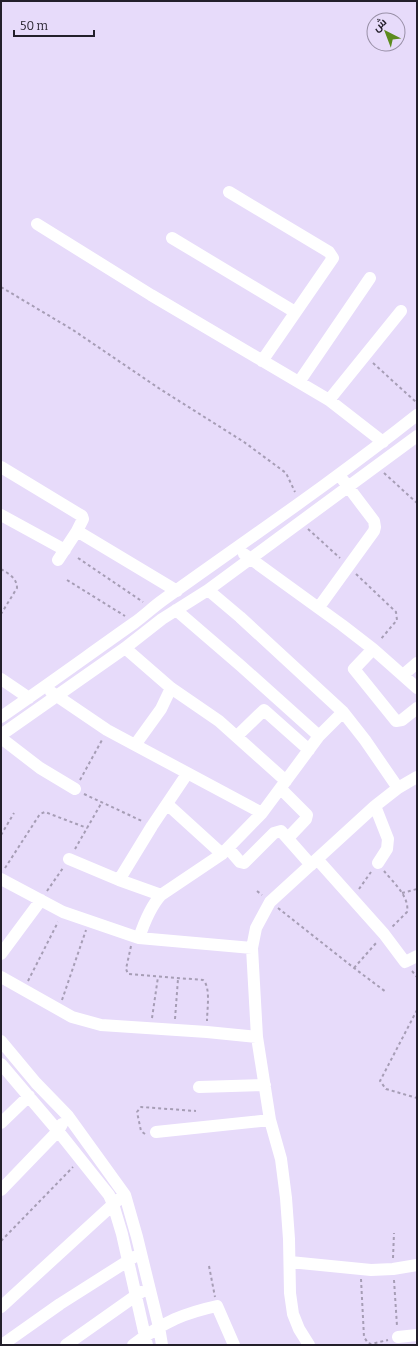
<svg xmlns="http://www.w3.org/2000/svg" width="418" height="1346" viewBox="0 0 418 1346" font-family="Bitter,Cairo,serif">
<style>
.lines{fill:none;stroke-linecap:round;stroke-linejoin:round}
.path{stroke:#a69db5;stroke-width:2;stroke-dasharray:3 3;stroke-linecap:butt}
.minor{stroke:#fff;stroke-width:12}
</style>
<rect width="100%" height="100%" fill="#e7dbfa"/>
<g class="lines">
<!-- path -->
<path class="path" d="M1 287 73 330 160 389 244 442 286 473 295 492
M373 363 417 403
M384 473 417 503
M308 529 340 558
M78 558 143 602
M1 569C9 574 17 578 17 588L1 614
M356 574 396 612 397 620 380 640
M67 580 125 616
M80 780 102 740
M84 794 142 821
M1 835 14 813
M75 849 102 802
M5 868 38 817 40 814 45 812 87 828
M384 871C393 882 410 897 407 912L391 928
M359 889 371 872
M47 891 63 868
M257 891 262 895
M402 893 417 889
M278 908 354 968 386 992
M131 946 126 969 128 974 203 980C211 987 207 1010 207 1021
M354 968 377 942
M412 971 417 977
M28 981 58 922
M62 1000 86 930
M417 1010 380 1081 386 1089 417 1098
M152 1018 158 977
M175 1019 178 979
M145 1134 141 1131 137 1112 141 1107 196 1111
M1 1241 73 1167
M393 1258 394 1233
M209 1266 215 1297
M361 1279 364 1337 368 1343 371 1344 388 1340
M394 1280 397 1326"/>
<!-- minor -->
<path class="minor" d="M229 192 329 252 333 258 262 361
M37 224 151 295 329 400 383 442
M172 238 295 312
M299 382 370 278
M329 400 401 311
M1 467 82 516 83 519 77 531
M1 515 65 550
M244 554 342 625 373 649 417 688
M58 560 77 531 177 591
M208 590 240 617 343 712 365 740 398 788
M319 607 374 531 375 527 374 521 343 480
M176 610 241 666 319 736
M125 648 171 688 219 721 286 781
M373 649 354 669 396 721 402 720 417 708
M403 675 417 663
M1 679 29 698
M51 692 107 730 262 813
M1 717C46 686 90 654 134 623 144 616 153 607 163 600 248 539 335 480 417 415
M1 735 125 648 162 619 208 590 417 436
M237 736 264 710 309 750
M1 738 40 768 75 789
M135 745 161 709 171 688
M281 789 307 815 306 819 288 838
M167 804 222 854
M375 806 388 839 387 849 378 863
M228 848 240 862 244 863 274 833 281 831 311 865
M69 859 119 880 161 895
M317 859 384 934 405 962 417 956
M1 879 63 912 133 936 139 938 252 948
M119 880 152 826 187 774
M139 938C144 923 150 907 161 895L222 854 262 813 319 736 343 712
M1 954 41 900
M1 977 72 1017 101 1025 207 1032 257 1037
M1 1041 36 1083 68 1116 125 1195 137 1237 159 1327 162 1345
M1 1064 58 1131 109 1195 113 1204 122 1234 147 1345
M199 1087 265 1085
M1 1123 29 1096
M156 1132 270 1120
M1 1190 58 1131 62 1124
M290 1262 371 1270 393 1269 417 1265
M1 1307 119 1199
M398 1337 417 1335
M2 1345 60 1304 134 1257
M66 1345 141 1292
M133 1345C146 1335 160 1326 175 1319 189 1313 203 1309 217 1306L234 1345
M309 1345 299 1329 293 1314 290 1293 289 1239 286 1198 281 1159 270 1120 257 1037 252 948 256 928 270 902 375 806 398 788 417 777"/>
</g>
<!-- border -->
<rect width="418" height="1346" fill="none" stroke="#231f2a" stroke-width="4"/>
<!-- north arrow -->
<g transform="translate(386 32) rotate(318)"><circle r="19" fill="#e7dbfa" stroke="#9990a7"/>
<path d="M0-3L7 15L0 10L-7 15Z" fill="#5c8b1e"/>
<text y="-6" font-size="11" font-weight="bold" text-anchor="middle" fill="#231f2a">ش</text>
</g>
<!-- scale -->
<path d="M14 30v6h80v-6" fill="none" stroke="#231f2a" stroke-width="2"/>
<text x="20" y="30" font-size="12" fill="#231f2a" stroke="#e7dbfa" stroke-width="3" paint-order="stroke">50 m</text>
</svg>
